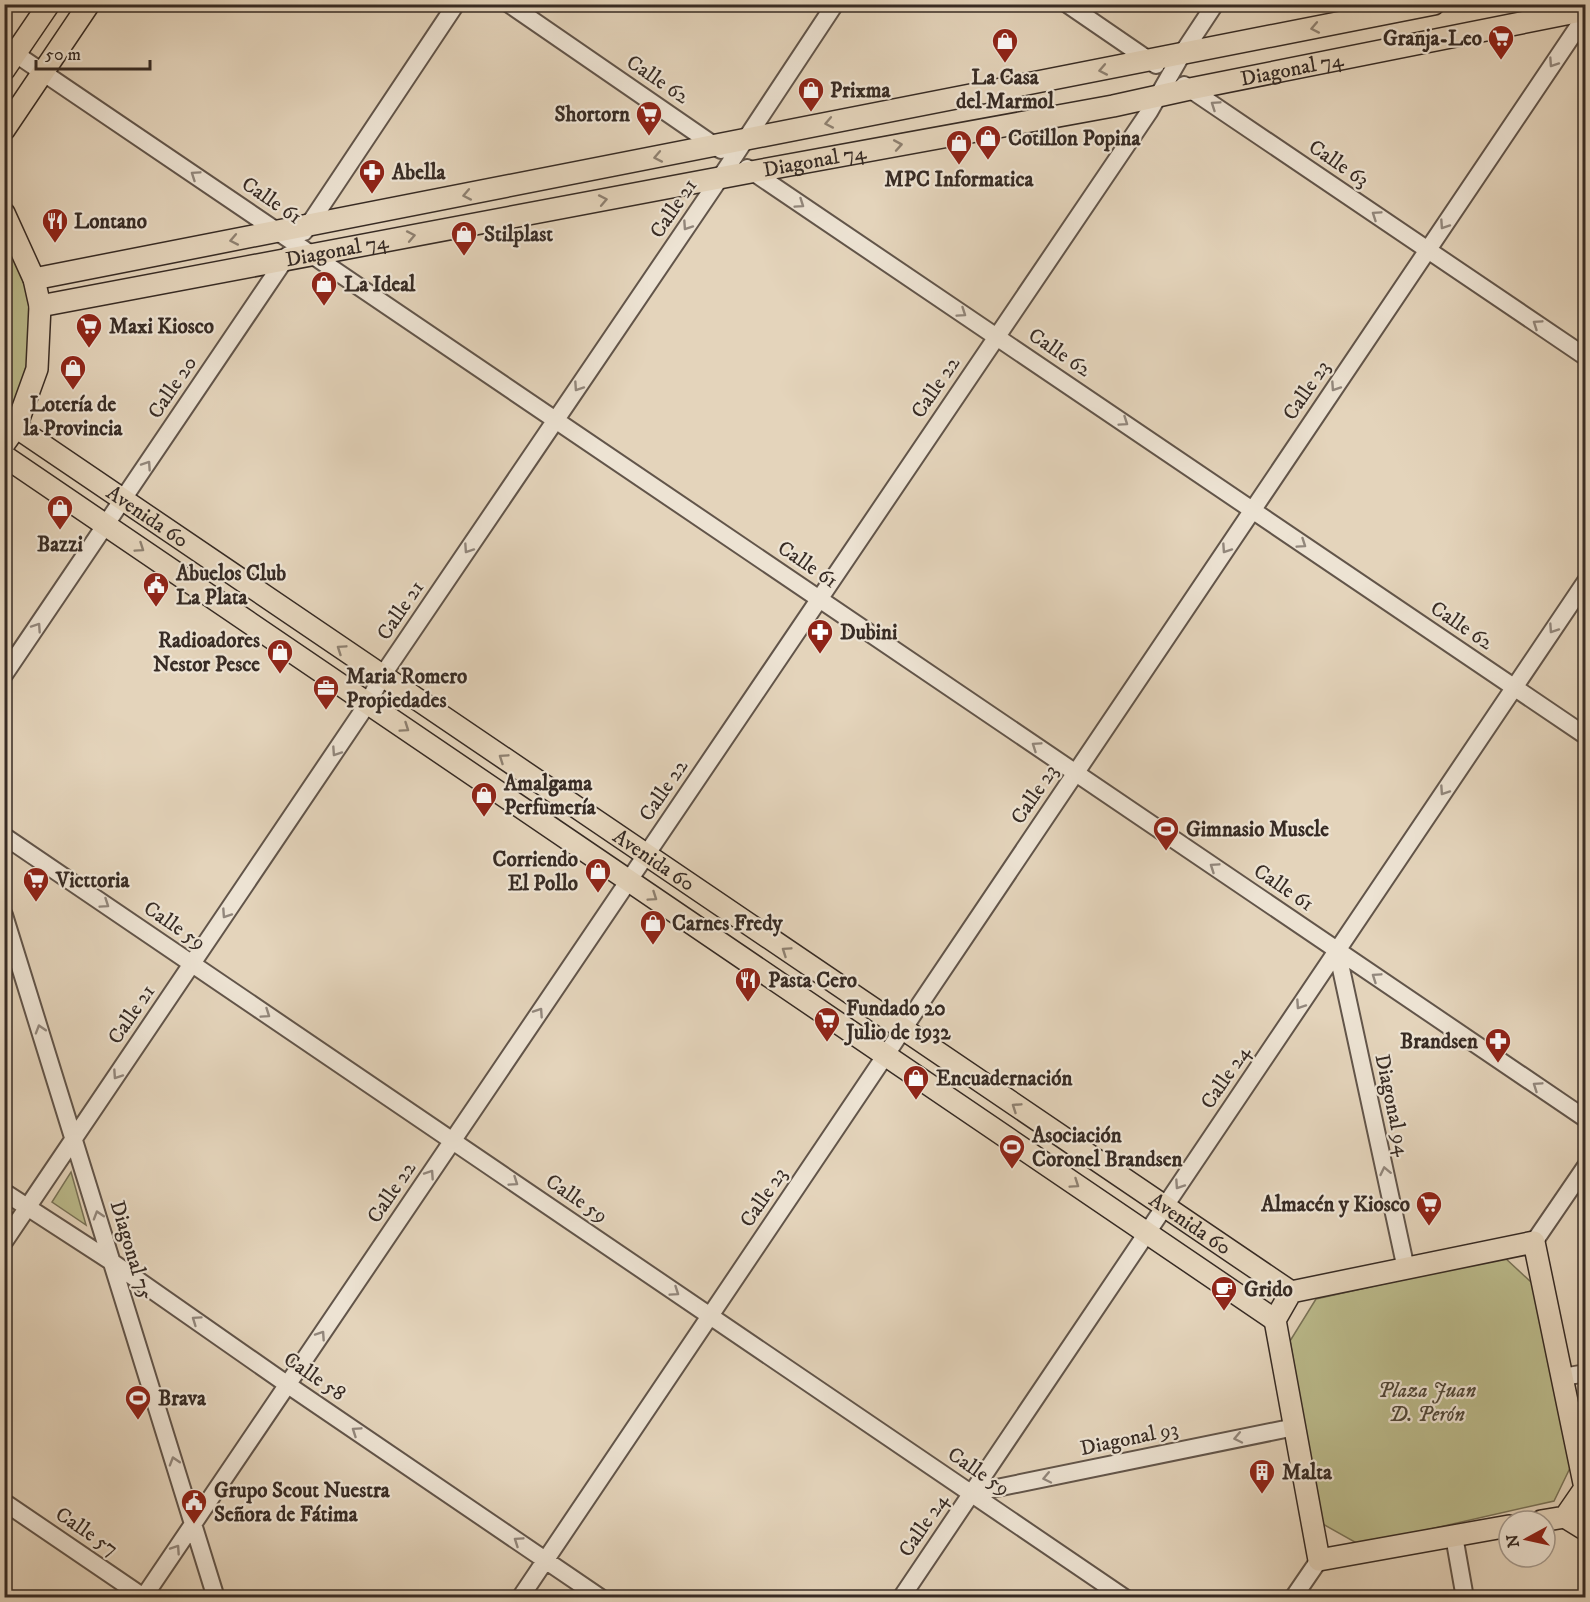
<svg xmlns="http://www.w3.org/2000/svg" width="1590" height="1602" viewBox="0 0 1590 1602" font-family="'IM FELL DW Pica',serif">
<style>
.green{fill:#bbbb8c;stroke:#797358;stroke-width:1.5}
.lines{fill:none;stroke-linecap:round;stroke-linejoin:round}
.minor-casing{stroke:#62554a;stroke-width:20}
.major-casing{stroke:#372b24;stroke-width:24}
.minor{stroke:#ede3d3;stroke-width:16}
.major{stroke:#e4d4bb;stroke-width:21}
.oneway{stroke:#8e8070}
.oneway2{stroke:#92877c}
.labels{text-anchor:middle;stroke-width:4.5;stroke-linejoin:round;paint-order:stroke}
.poi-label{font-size:21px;font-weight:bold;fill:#372b24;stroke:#ede3d3;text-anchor:start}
.street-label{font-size:21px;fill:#372b24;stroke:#ede3d3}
.park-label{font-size:21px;font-style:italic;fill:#514839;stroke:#ede3d3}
</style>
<rect width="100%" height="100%" fill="#e4d4bb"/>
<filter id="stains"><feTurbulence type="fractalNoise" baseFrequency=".00333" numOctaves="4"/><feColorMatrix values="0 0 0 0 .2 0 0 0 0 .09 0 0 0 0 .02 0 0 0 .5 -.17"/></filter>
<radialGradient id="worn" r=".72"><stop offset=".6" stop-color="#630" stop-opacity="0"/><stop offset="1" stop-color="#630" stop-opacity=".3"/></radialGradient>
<!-- green -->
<path class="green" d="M5 243 26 279 35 332 11 425 5 435Z
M71 1172 86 1225 52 1202Z
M1504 1257 1532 1283 1571 1466 1554 1501 1360 1545 1321 1523 1290 1341 1316 1299Z"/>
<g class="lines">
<!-- minor casing -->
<g class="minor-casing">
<path id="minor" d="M509 4 721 150
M1067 4 1156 65
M4 46 1586 1119
M1184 85 1586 357
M747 168 1586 736
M304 232 456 4
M4 675 288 255
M4 836 1125 1598
M4 915 216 1598
M1337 950 1406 1269
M4 1192 112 1262 288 1385 601 1598
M4 1242 368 703 382 676 720 178 835 4
M1534 1242 1586 1166
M1563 1377 1586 1373
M972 1493 1295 1427
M4 1502 145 1598
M1454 1536 1465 1598
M143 1598 1149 112 1182 54 1215 4
M520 1598 1586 15
M901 1598 1586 581
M1293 1598 1319 1560"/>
</g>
<!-- major casing -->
<g class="major-casing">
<g id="major">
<path d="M4 70 49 4"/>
<path d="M4 130 89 4"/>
<path d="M4 213 34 279 40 306 37 369 16 427 4 444"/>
<path d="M34 279 1434 4"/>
<path id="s1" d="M40 306 751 172 1113 106 1190 89 1586 10"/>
<path id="s2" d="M16 427 1291 1292"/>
<path d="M4 456 1275 1320"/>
<path d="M1565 1517 1586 1530"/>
<path d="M1509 1526 1319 1560 1275 1320 1291 1292 1534 1242 1585 1488 1565 1517 1541 1521"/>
</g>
</g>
<!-- minor -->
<use href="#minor" class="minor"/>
<!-- major -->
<use href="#major" class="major"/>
</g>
<!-- one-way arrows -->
<defs><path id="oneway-chevron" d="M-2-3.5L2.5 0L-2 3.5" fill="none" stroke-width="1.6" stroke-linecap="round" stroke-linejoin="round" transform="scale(1.5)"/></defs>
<g class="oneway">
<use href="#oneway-chevron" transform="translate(1315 28) rotate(169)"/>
<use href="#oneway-chevron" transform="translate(1103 70) rotate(169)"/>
<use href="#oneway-chevron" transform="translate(829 123) rotate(169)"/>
<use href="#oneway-chevron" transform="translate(898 145) rotate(-10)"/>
<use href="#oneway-chevron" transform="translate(658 157) rotate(169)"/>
<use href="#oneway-chevron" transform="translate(467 195) rotate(169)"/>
<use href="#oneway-chevron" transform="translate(603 200) rotate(-11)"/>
<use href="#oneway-chevron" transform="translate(411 236) rotate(-11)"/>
<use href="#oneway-chevron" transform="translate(234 240) rotate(169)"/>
<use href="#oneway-chevron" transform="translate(140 548) rotate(34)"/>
<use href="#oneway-chevron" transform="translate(341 649) rotate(-146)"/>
<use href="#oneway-chevron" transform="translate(405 728) rotate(34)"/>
<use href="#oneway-chevron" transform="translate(503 758) rotate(-146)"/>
<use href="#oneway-chevron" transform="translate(653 897) rotate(34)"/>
<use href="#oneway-chevron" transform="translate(786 951) rotate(-146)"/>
<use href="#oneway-chevron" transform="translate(1016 1107) rotate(-146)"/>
<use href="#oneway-chevron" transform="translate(1075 1184) rotate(34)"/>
</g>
<g class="oneway2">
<use href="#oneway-chevron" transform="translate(1553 63) rotate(124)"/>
<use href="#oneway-chevron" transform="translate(1215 105) rotate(-146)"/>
<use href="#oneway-chevron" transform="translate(195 175) rotate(-146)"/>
<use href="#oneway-chevron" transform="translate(800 204) rotate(34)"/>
<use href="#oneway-chevron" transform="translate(1376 215) rotate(-146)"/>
<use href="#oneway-chevron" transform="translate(1444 225) rotate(124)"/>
<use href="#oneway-chevron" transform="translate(687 226) rotate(124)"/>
<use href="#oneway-chevron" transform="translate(962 313) rotate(34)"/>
<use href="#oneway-chevron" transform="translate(1537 324) rotate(-146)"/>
<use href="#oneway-chevron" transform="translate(578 387) rotate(124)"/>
<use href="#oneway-chevron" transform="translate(1335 387) rotate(124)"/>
<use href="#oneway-chevron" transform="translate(1124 422) rotate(34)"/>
<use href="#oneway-chevron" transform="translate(147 465) rotate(-56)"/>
<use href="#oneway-chevron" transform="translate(1302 544) rotate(34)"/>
<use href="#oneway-chevron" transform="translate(468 549) rotate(124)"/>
<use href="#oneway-chevron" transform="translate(1226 549) rotate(124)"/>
<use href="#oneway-chevron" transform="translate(37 627) rotate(-56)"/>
<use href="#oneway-chevron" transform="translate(1553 629) rotate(124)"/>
<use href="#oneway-chevron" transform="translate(1036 746) rotate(-146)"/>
<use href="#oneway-chevron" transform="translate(336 752) rotate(124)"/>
<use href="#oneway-chevron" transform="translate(1444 791) rotate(124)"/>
<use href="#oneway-chevron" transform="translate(1214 867) rotate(-146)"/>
<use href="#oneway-chevron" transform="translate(105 904) rotate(34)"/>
<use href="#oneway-chevron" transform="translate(226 914) rotate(124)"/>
<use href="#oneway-chevron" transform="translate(1376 977) rotate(-146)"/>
<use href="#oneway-chevron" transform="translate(1300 1005) rotate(124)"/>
<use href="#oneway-chevron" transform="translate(539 1012) rotate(-56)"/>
<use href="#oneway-chevron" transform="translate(266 1014) rotate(34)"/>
<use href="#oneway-chevron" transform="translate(40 1029) rotate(-107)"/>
<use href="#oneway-chevron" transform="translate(117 1075) rotate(124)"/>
<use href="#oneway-chevron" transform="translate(1537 1086) rotate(-146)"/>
<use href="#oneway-chevron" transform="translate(1385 1171) rotate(-102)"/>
<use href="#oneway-chevron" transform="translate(430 1174) rotate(-56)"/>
<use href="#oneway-chevron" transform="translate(514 1182) rotate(34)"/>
<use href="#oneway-chevron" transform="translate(1179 1185) rotate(124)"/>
<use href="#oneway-chevron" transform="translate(98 1215) rotate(-107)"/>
<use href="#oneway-chevron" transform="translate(675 1292) rotate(34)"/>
<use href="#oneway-chevron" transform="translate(196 1320) rotate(-145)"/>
<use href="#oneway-chevron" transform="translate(321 1335) rotate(-56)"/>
<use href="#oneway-chevron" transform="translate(356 1431) rotate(-146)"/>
<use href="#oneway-chevron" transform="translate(1238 1438) rotate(168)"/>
<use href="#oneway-chevron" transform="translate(174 1461) rotate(-107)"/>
<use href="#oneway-chevron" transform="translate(1047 1478) rotate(168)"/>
<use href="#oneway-chevron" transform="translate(518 1541) rotate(-146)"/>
<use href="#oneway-chevron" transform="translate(176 1549) rotate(-56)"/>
</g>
<!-- icons -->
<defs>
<g id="supermarket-pin" transform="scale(1.35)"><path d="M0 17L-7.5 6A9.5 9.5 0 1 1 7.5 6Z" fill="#8f2418" stroke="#ede3d3"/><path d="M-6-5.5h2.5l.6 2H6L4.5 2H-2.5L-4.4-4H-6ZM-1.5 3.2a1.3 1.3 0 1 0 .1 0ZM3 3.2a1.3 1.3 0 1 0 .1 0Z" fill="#fff"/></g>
<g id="shop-pin" transform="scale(1.35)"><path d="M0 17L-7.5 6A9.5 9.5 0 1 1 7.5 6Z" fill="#8f2418" stroke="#ede3d3"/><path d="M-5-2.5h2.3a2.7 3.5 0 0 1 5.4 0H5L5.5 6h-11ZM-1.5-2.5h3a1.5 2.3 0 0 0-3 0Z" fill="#fff"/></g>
<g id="pharmacy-pin" transform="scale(1.35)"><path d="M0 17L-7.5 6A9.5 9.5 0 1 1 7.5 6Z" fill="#8f2418" stroke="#ede3d3"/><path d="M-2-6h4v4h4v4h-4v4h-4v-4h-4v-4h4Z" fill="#fff"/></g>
<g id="restaurant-pin" transform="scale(1.35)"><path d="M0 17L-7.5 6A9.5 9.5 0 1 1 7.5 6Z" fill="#8f2418" stroke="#ede3d3"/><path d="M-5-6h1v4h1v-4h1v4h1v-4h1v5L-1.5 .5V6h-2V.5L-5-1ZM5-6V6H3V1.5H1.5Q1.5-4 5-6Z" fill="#fff"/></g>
<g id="civic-pin" transform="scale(1.35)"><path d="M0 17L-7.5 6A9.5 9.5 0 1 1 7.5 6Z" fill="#8f2418" stroke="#ede3d3"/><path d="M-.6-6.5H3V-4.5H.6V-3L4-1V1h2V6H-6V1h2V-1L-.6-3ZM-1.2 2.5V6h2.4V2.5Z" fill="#fff"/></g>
<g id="office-pin" transform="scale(1.35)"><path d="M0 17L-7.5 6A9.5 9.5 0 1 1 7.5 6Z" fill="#8f2418" stroke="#ede3d3"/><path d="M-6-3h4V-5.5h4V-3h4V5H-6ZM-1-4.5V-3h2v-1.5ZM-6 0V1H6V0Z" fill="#fff"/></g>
<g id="stadium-pin" transform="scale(1.35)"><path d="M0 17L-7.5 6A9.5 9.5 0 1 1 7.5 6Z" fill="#8f2418" stroke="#ede3d3"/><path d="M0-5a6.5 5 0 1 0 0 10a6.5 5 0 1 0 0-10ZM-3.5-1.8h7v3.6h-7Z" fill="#fff"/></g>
<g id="cafe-pin" transform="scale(1.35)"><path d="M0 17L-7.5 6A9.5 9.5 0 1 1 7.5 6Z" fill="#8f2418" stroke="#ede3d3"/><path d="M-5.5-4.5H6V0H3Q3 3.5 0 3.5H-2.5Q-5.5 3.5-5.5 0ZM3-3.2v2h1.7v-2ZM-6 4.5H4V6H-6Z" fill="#fff"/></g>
<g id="building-pin" transform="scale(1.35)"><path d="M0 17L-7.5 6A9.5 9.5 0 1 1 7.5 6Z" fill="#8f2418" stroke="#ede3d3"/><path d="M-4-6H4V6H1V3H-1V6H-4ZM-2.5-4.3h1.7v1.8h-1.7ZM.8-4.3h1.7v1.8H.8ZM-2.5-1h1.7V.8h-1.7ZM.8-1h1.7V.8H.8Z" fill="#fff"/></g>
</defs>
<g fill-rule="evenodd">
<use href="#supermarket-pin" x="1501" y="38"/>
<use href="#shop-pin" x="1005" y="41"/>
<use href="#shop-pin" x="811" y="90"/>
<use href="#supermarket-pin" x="649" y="114"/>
<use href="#shop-pin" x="988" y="138"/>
<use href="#shop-pin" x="959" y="143"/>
<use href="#pharmacy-pin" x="372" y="172"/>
<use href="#restaurant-pin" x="55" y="221"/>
<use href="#shop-pin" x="464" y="234"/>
<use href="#shop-pin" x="324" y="284"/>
<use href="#supermarket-pin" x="89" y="326"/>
<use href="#shop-pin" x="73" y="368"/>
<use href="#shop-pin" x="60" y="508"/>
<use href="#civic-pin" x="156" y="585"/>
<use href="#pharmacy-pin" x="820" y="632"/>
<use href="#shop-pin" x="280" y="652"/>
<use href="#office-pin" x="326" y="688"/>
<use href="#shop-pin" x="484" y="795"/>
<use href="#stadium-pin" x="1166" y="829"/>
<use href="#shop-pin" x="598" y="871"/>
<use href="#supermarket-pin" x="36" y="880"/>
<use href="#shop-pin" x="653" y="923"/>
<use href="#restaurant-pin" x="748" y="980"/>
<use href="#supermarket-pin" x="827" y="1020"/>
<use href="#pharmacy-pin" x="1498" y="1041"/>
<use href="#shop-pin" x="916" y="1078"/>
<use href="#stadium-pin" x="1012" y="1147"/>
<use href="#supermarket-pin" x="1429" y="1204"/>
<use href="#cafe-pin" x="1224" y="1289"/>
<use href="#stadium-pin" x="138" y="1398"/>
<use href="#building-pin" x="1262" y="1472"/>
<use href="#civic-pin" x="194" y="1502"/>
</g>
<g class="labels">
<!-- poi labels -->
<g class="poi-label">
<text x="1482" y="45" text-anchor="end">Granja-Leo</text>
<text x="1005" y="84" text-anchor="middle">La Casa<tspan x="1005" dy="24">del Marmol</tspan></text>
<text x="830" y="97">Prixma</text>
<text x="630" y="121" text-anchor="end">Shortorn</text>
<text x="1008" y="145">Cotillon Popina</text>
<text x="392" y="179">Abella</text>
<text x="959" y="186" text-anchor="middle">MPC Informatica</text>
<text x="74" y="228">Lontano</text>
<text x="484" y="241">Stilplast</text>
<text x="344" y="291">La Ideal</text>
<text x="109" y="333">Maxi Kiosco</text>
<text x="73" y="411" text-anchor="middle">Lotería de<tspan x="73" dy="24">la Provincia</tspan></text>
<text x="60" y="551" text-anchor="middle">Bazzi</text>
<text x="176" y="580">Abuelos Club<tspan x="176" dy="24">La Plata</tspan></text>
<text x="840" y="639">Dubini</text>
<text x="260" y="647" text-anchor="end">Radioadores<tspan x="260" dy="24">Nestor Pesce</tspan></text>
<text x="346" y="683">Maria Romero<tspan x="346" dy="24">Propiedades</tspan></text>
<text x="504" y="790">Amalgama<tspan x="504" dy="24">Perfumería</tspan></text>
<text x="1186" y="836">Gimnasio Muscle</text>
<text x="578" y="866" text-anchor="end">Corriendo<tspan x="578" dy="24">El Pollo</tspan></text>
<text x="56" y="887">Victtoria</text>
<text x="672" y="930">Carnes Fredy</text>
<text x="768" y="987">Pasta Cero</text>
<text x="846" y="1015">Fundado 20<tspan x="846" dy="24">Julio de 1932</tspan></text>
<text x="1478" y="1048" text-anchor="end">Brandsen</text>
<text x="936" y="1085">Encuadernación</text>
<text x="1032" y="1142">Asociación<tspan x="1032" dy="24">Coronel Brandsen</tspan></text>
<text x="1410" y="1211" text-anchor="end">Almacén y Kiosco</text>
<text x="1244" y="1296">Grido</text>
<text x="158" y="1405">Brava</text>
<text x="1282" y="1479">Malta</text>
<text x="214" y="1497">Grupo Scout Nuestra<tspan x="214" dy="24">Señora de Fátima</tspan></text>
</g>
<!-- street labels -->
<g class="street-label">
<text dy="7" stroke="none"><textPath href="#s1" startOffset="1274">Diagonal 74</textPath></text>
<text transform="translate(658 79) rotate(34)" y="7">Calle 62</text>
<text dy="7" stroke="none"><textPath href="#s1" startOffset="788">Diagonal 74</textPath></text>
<text transform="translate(1339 163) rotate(34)" y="7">Calle 63</text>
<text transform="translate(272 200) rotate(34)" y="7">Calle 61</text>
<text transform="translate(673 208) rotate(-56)" y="7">Calle 21</text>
<text dy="7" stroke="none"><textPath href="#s1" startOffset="302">Diagonal 74</textPath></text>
<text transform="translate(1060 352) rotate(34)" y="7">Calle 62</text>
<text transform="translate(172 387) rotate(-56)" y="7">Calle 20</text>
<text transform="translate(935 387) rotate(-56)" y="7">Calle 22</text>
<text transform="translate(1306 390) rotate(-56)" y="7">Calle 23</text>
<text dy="7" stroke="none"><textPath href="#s2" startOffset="159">Avenida 60</textPath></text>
<text transform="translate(808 564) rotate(34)" y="7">Calle 61</text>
<text transform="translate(400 610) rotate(-56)" y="7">Calle 21</text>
<text transform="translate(1462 625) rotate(34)" y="7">Calle 62</text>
<text transform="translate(663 790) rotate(-56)" y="7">Calle 22</text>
<text transform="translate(1034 794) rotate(-56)" y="7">Calle 23</text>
<text dy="7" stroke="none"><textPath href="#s2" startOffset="771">Avenida 60</textPath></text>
<text transform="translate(1284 887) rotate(34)" y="7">Calle 61</text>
<text transform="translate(175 925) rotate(34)" y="7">Calle 59</text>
<text transform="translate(131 1014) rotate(-56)" y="7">Calle 21</text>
<text transform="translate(1225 1077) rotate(-56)" y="7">Calle 24</text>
<text transform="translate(1393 1105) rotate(78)" y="7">Diagonal 94</text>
<text transform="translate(391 1192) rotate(-56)" y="7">Calle 22</text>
<text transform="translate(763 1197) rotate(-56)" y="7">Calle 23</text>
<text transform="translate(577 1198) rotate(34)" y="7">Calle 59</text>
<text dy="7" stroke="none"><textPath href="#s2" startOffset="1419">Avenida 60</textPath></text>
<text transform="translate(132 1250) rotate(73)" y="7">Diagonal 75</text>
<text transform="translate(315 1376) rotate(34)" y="7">Calle 58</text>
<text transform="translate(1129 1438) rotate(-12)" y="7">Diagonal 93</text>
<text transform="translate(979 1471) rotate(34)" y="7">Calle 59</text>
<text transform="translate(923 1525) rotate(-56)" y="7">Calle 24</text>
<text transform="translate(87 1531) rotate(34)" y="7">Calle 57</text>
</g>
<!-- park labels -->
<g class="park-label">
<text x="1427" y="1397">Plaza Juan<tspan x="1427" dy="24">D. Perón</tspan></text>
</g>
</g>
<!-- margin -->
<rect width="1590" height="1602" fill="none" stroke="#e4d4bb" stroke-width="24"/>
<rect x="6" y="6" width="1578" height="1590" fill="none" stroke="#372b24" stroke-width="3"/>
<rect x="12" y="12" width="1566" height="1578" fill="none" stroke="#372b24" stroke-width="1.5"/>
<!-- north arrow -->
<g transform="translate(1527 1539) rotate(262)"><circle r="28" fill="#ede3d3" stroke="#a4998d" stroke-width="1.5"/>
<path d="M0-4.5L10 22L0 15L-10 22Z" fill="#8f2418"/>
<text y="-9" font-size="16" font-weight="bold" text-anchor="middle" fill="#372b24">N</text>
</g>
<!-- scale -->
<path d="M36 60v9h114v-9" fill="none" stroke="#372b24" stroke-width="3"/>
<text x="45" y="60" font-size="18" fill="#372b24" stroke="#ede3d3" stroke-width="4.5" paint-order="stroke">50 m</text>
<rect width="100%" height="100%" filter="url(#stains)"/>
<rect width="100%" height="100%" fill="url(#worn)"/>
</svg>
